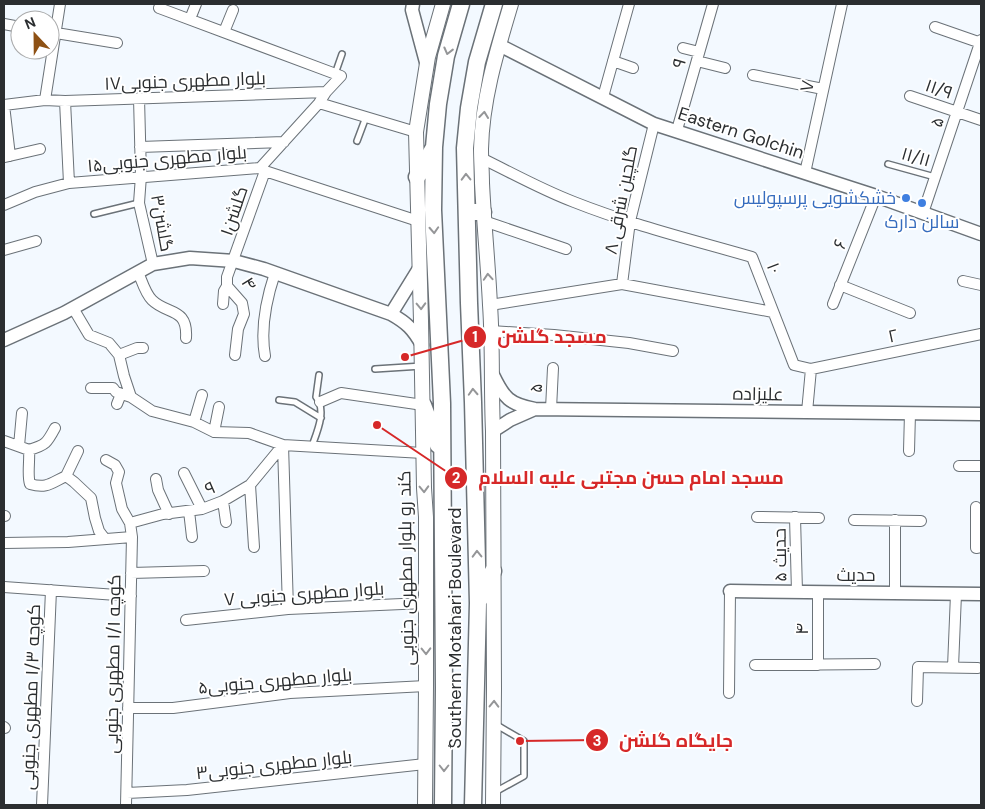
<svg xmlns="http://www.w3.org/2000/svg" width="985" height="809" viewBox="0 0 985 809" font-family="'DM Sans',Cairo,sans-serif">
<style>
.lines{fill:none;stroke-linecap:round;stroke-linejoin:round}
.service-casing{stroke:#6b7278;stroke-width:8}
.minor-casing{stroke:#6b7278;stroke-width:12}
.tertiary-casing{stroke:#6b7278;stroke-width:15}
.secondary-casing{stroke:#6b7278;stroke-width:16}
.primary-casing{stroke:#6b7278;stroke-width:19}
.service{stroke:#fff;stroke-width:5}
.minor{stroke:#fff;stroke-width:10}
.tertiary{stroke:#fff;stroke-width:12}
.secondary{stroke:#fff;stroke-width:14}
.primary{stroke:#fff;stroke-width:16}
.oneway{stroke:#959698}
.shop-dot{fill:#3f7fe0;stroke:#fff;stroke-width:2}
.labels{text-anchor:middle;stroke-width:4;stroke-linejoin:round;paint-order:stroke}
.street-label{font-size:18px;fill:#2b2e30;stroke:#fff}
.shop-label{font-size:18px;fill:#366cbe;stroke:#fff;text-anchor:end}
.leader{fill:none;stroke:#d62828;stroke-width:2}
.callout-dot{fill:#d62828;stroke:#fff;stroke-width:2}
.mark-label{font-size:15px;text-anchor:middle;font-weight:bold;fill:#fff}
.callout-label{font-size:19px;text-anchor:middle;font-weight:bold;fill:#d62828;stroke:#fff;stroke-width:4;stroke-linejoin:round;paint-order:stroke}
</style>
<rect width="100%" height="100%" fill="#f3f9ff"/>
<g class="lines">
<!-- service casing -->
<g class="service-casing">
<path id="service" d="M335 74 342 54
M357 141 366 117
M888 164 935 177
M94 214 139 203
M375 369 422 366
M279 400 295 402 321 418
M312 446C317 432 327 410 316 397L319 375
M495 724 524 741V776L495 792"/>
</g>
<!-- minor casing -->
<g class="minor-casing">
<path id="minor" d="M161 4 159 8 341 76 326 92 319 103 260 168
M190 19 196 4
M4 24 20 27
M935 27 981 43
M50 32 117 43
M224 32 233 10
M683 48 699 52
M613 61 633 68
M697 61 725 68
M753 75 823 89
M910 96 981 120
M603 97 629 4
M139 98 141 176 139 203 153 264
M45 100 60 4
M65 101 69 183
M319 103 416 132
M4 105 45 100 65 101 326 92
M4 105 10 156
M677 130 713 4
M140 147 284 142
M5 157 40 149
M481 158C512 173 542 190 574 202 632 225 693 240 752 257L794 365 811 369 981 334
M805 173 842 4
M4 205 35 192 69 183 260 168 265 171 418 221
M923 213 981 40
M484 221 566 249
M4 250 36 241
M138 272C142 281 145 293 152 300 167 315 188 307 186 338
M963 281 981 285
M622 284 630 221 654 124
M840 285 910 313
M223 304 224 291 227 286
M833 304 876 196
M490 305 622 284 773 312
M73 308 89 335 109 343 119 355 124 376 131 397
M491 331 554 335 629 343 673 351
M119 355 137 348H143
M235 355 238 329 244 314 242 303 227 286V277L265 171
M265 356C260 328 266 300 275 273
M91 388H113L116 392 131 397 152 411 194 422 214 432 249 433 283 445 423 453
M320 402 341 393 423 405
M117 404 121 394
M551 409 553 368
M807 412 811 369
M194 422 202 395
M214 432 219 407
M4 441 29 450C30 461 27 475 30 484 47 489 51 483 66 476L74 482 91 498 95 518 99 531 105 539
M283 445 288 609
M19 446 22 413
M29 450C46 445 47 443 55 428
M909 451 910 413
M106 460 115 465 119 472 116 483 122 509 130 523 132 537 126 805
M959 466H981
M184 473 202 509
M66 476 78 451
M156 479 158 490 169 514
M250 485 254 547
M223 501 226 522
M976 507V548L981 547
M189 511 192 537
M4 516H5
M757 517 819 518
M795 517 797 592
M854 520 921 521
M130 523 163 514 202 509 223 501 250 485 283 445
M4 543 68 542 132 537
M131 573 204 571
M4 587 131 596
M818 593V665
M895 593V520
M186 620 288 609 425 603
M755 665 875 664
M953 667 956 594
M729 693 730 591
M917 701 918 667 978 668
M128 708H173L290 693 426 686
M4 727 5 728
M127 793 187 790 425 764
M42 805 51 590"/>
</g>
<!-- tertiary casing -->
<g class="tertiary-casing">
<path id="tertiary" d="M413 4 412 10 427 66
M499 45 654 124 876 196 981 234
M391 314 420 267
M4 340 64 313 153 264 190 258 234 261 264 269 391 314C407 323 413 329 422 345
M493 375C504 398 509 404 535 409L981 414
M493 431 510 420 535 409
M730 591 981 594"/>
</g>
<!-- secondary casing -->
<g class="secondary-casing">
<path id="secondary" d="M425 805 426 686V517L424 488 421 321 416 132 428 57 443 4
M493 805 494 688 493 431C491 389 493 347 490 305 488 264 484 224 482 183 482 172 481 160 481 149 482 99 497 51 511 4"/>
</g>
<!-- primary casing -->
<g class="primary-casing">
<path id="primary" d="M417 177 433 149
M467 212H483
M423 405 438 445
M480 599 493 571
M443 805 444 687 442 403 433 210 434 147 438 104 446 56 461 4
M473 805 478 603 473 402 469 303 465 148 469 108 477 62 494 4"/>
</g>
<!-- service -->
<use href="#service" class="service"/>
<!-- minor -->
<use href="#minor" class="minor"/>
<!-- tertiary -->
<use href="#tertiary" class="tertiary"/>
<!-- secondary -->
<use href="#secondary" class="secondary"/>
<!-- primary -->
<use href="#primary" class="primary"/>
</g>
<!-- one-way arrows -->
<defs><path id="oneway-chevron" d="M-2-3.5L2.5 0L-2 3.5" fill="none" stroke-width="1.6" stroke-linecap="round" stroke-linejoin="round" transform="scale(1.25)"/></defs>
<g class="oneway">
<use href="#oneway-chevron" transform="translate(448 51) rotate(104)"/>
<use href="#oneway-chevron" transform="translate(484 115) rotate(-84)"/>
<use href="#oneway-chevron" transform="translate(466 177) rotate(-91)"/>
<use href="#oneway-chevron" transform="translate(434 230) rotate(87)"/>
<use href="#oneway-chevron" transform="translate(488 277) rotate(-94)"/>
<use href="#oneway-chevron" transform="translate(421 306) rotate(88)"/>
<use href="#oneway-chevron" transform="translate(473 392) rotate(-93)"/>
<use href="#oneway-chevron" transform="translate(424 489) rotate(88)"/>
<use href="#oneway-chevron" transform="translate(477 554) rotate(-91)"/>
<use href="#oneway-chevron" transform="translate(426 651) rotate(89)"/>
<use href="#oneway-chevron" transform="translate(494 704) rotate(-89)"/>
<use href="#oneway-chevron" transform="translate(444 768) rotate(90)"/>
</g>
<!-- markers -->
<g class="shop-dot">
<circle cx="906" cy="198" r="5"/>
<circle cx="922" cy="203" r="5"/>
</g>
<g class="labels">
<!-- street labels -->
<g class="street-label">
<text transform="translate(679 63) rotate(-74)" y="6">۹</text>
<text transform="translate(185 81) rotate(-2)" y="6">بلوار مطهری جنوبی۱۷</text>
<text transform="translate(807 86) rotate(-78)" y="6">۷</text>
<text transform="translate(939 89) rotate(19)" y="6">۱۱/۹</text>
<text transform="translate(937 122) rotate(-72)" y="6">۵</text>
<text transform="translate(741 133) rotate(18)" y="6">Eastern Golchin</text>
<text transform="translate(916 157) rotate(16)" y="6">۱۱/۱۱</text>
<text transform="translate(167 159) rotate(-5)" y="6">بلوار مطهری جنوبی۱۵</text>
<text transform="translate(621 200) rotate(-79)" y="6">۸ گلچین شرقی</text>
<text transform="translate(234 211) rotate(-71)" y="6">گلشن۱</text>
<text transform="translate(162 223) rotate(80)" y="6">گلشن۳</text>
<text transform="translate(840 244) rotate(-68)" y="6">۶</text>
<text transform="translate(774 268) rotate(69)" y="6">۱۰</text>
<text transform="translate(249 284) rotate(58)" y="6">۴</text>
<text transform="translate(893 336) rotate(-12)" y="6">۲</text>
<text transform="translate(536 388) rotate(-87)" y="6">۵</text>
<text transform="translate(758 394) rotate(1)" y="6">علیزاده</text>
<text transform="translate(210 488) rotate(-24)" y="6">۹</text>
<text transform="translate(780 555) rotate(-91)" y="6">حدیث ۵</text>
<text transform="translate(406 568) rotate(-91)" y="6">کند رو بلوار مطهری جنوبی</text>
<text x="856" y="581">حدیث</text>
<text transform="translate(304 594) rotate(-4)" y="6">۷ بلوار مطهری جنوبی</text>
<text transform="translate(455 628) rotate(-90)" y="6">ُSouthern Motahari Boulevard</text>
<text transform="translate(802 629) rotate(-91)" y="6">۴</text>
<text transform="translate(113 664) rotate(-89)" y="6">کوچه ۱/۱ مطهری جنوبی</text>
<text transform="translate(275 681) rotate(-5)" y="6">۵بلوار مطهری جنوبی</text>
<text transform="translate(31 697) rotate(-88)" y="6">کوچه ۱/۳ مطهری جنوبی</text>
<text transform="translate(274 765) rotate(-6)" y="6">بلوار مطهری جنوبی۳</text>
</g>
<!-- shop labels -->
<g class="shop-label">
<text x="896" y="204">خشکشویی پرسپولیس</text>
<text x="922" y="228" text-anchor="middle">سالن دارک</text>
</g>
</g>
<!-- callouts -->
<path class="leader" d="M405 357L475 337M377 425L456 478M520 741L597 740"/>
<g class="callout-dot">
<circle cx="405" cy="357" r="5"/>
<circle cx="377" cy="425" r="5"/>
<circle cx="520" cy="741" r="5"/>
<circle cx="475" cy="337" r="12"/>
<circle cx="456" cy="478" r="12"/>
<circle cx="597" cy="740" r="12"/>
</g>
<g class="mark-label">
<text x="475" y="342">1</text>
<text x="456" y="483">2</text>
<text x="597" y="746">3</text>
</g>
<g class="callout-label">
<text x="552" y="343">مسجد گلشن</text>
<text x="631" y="484">مسجد امام حسن مجتبی علیه السلام</text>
<text x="676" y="747">جایگاه گلشن</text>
</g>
<!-- border -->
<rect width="985" height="809" fill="none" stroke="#2b2e30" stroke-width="10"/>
<!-- north arrow -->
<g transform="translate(35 35) rotate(338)"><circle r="24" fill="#ffffff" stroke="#aaabac"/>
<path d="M0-4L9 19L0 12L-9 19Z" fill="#8e5114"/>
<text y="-8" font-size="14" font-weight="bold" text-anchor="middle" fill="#2b2e30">N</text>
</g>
</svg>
